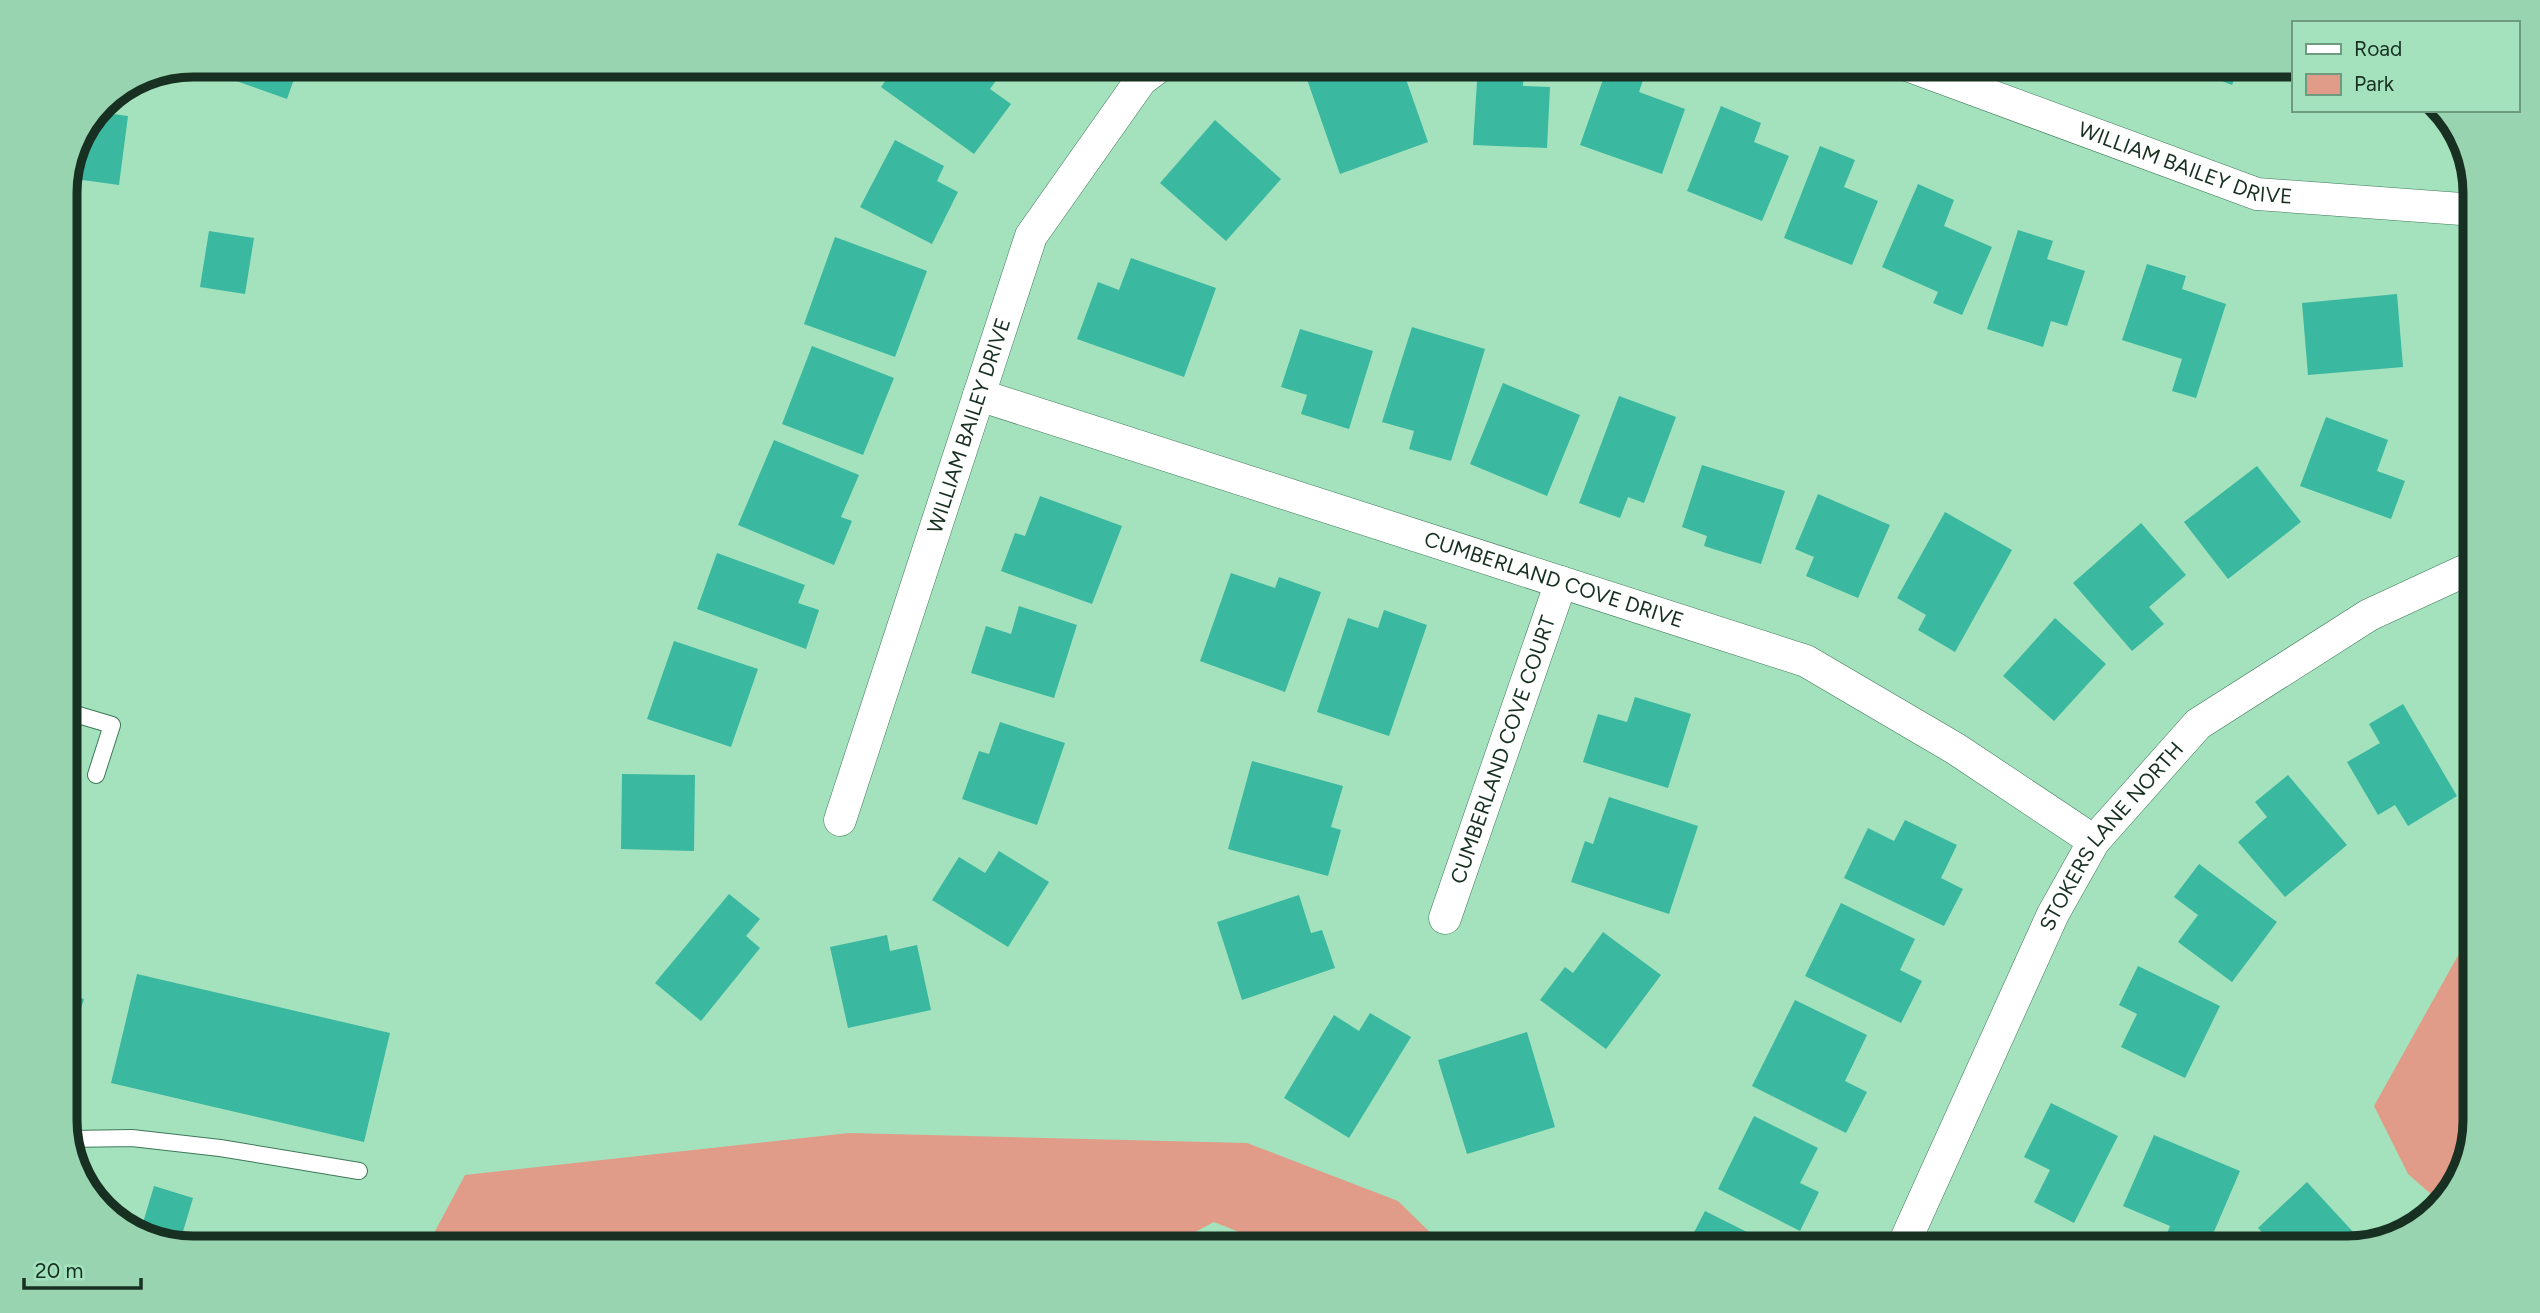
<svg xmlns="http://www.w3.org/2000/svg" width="2540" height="1313" viewBox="0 0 2540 1313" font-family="Figtree,sans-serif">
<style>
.green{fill:#e09c88}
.building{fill:#3ab8a0}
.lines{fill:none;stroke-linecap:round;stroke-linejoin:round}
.service-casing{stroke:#3d7958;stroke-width:18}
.minor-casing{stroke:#3d7958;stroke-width:33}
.service{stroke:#fff;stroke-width:16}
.minor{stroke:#fff;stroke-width:32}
.labels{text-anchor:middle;stroke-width:6;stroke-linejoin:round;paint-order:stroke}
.street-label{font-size:21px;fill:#173022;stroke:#a4e2bd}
.rim{fill:none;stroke:#173022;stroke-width:9}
</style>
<rect width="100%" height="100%" fill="#a4e2bd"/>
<!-- green -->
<path class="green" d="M2475 925V1120L2462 1176 2440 1202 2408 1174 2374 1106Z
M849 1133 1247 1143 1398 1201 1446 1248H1279L1214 1222 1165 1248H426L465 1175Z"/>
<!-- building -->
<path class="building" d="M230 65H299L287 99 225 77Z
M897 65H1007L990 89 1011 104 974 154 881 87Z
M1302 65H1401L1428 142 1340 174Z
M1478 65H1524L1523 86 1550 87 1547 148 1473 145Z
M2191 65H2240L2232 85 2189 68Z
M2244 65H2284L2279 79Z
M1607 68 1643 80 1639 92 1685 109 1662 174 1580 145Z
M1721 106 1761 123 1754 142 1789 156 1762 221 1687 191Z
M98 112 128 116 119 185 68 178Z
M1215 120 1281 179 1226 241 1160 183Z
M895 140 944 166 937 181 958 192 932 244 860 207Z
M1820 146 1855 160 1844 187 1878 201 1852 265 1784 238Z
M1918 184 1954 200 1944 226 1992 247 1962 315 1933 303 1938 292 1882 267Z
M2018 230 2053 241 2047 259 2085 271 2067 326 2051 321 2043 347 1987 329Z
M209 231 254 238 245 294 200 287Z
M835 237 927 271 895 357 804 324Z
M1131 258 1216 288 1184 377 1077 339 1098 282 1119 290Z
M2147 264 2186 276 2182 289 2226 304 2196 398 2172 391 2182 359 2122 340Z
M2397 294 2403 367 2308 375 2302 303Z
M1412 327 1485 349 1451 461 1409 449 1414 431 1382 422Z
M1300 329 1373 351 1349 429 1301 414 1307 395 1281 387Z
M812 346 894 378 863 455 782 424Z
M1503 383 1580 415 1547 496 1470 464Z
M1619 396 1676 417 1644 503 1628 497 1620 518 1579 503Z
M2326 417 2388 440 2377 471 2405 481 2391 519 2300 486Z
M774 440 859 475 841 517 852 521 834 565 738 525Z
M1702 465 1785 491 1761 564 1704 546 1707 536 1682 527Z
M2257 466 2301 522 2228 579 2184 522Z
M1818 494 1890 525 1858 598 1806 576 1814 557 1795 549Z
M1040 496 1122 526 1092 604 1001 571 1015 533 1025 536Z
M1945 512 2012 550 1955 652 1918 630 1926 615 1897 598Z
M2141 523 2186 575 2149 607 2164 624 2132 651 2073 583Z
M717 553 805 585 798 603 819 610 806 649 697 609Z
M1231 573 1275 588 1279 577 1321 592 1285 692 1200 661Z
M1019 606 1077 625 1054 698 971 673 986 626 1011 634Z
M1384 610 1427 625 1389 736 1317 712 1348 618 1378 628Z
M2055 618 2106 664 2054 721 2003 676Z
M674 641 758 669 731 747 647 719Z
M2475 651V724H2469L2463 652Z
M1635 697 1691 714 1668 788 1583 762 1598 714 1627 722Z
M2403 704 2457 796 2408 826 2395 805 2378 815 2347 762 2380 743 2369 724Z
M1000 722 1065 743 1037 825 962 799 979 751 989 754Z
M1252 761 1343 786 1331 827 1341 830 1328 876 1228 849Z
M622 774 695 775 694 851 621 849Z
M2288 775 2347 845 2285 897 2238 842 2267 817 2255 802Z
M1609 797 1698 826 1669 914 1571 882 1585 841 1593 844Z
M1905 820 1957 845 1941 878 1963 889 1944 926 1844 878 1868 828 1894 841Z
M999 851 1049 882 1008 947 932 900 959 857 985 873Z
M2199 864 2277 922 2232 982 2178 942 2198 915 2174 897Z
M729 894 760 919 746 936 760 948 701 1021 655 983Z
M1299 895 1311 933 1322 930 1335 968 1242 1000 1217 922Z
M1841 903 1915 939 1900 970 1922 981 1901 1023 1805 976Z
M1603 932 1661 975 1606 1049 1540 1000 1565 967 1573 973Z
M887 935 890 951 917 945 931 1010 848 1028 830 947Z
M2138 966 2220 1006 2185 1078 2121 1047 2137 1014 2119 1005Z
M137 974 390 1033 364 1142 111 1083Z
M65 993 84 999 66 1056H65Z
M1795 1000 1867 1035 1845 1081 1867 1092 1846 1133 1752 1086Z
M1370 1013 1411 1037 1349 1138 1284 1098 1334 1015 1359 1031Z
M1527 1032 1555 1127 1467 1154 1438 1060Z
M2051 1103 2118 1136 2074 1223 2034 1202 2050 1170 2024 1157Z
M1754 1116 1818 1148 1800 1183 1819 1192 1800 1231 1718 1189Z
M2154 1135 2240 1171 2207 1248H2181L2164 1241 2170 1226 2123 1206Z
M2307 1182 2355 1234 2339 1248H2277L2258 1228Z
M154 1186 193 1198 179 1245 139 1236Z
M1705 1211 1773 1245 1772 1248H1686Z"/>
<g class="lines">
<!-- service casing -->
<g class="service-casing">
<path id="service" d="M65 711 112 725 96 775
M69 1139 132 1138 220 1148 359 1171"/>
</g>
<!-- minor casing -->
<g class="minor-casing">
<g id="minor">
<path id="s1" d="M1907 65 2257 194 2475 210"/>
<path id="s2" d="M979 395 1806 661 1956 749 2094 841"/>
<path id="s3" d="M840 820 1031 236 1141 80 1161 65"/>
<path id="s4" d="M1445 918 1561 582"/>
<path id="s5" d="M1902 1248 2053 914 2094 841 2198 724 2369 615 2475 566"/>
</g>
</g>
<!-- service -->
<use href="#service" class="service"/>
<!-- minor -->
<use href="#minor" class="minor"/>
</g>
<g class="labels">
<!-- street labels -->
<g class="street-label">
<text dy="7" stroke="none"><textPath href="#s1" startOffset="296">WILLIAM BAILEY DRIVE</textPath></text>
<text dy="7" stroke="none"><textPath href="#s3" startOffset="415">WILLIAM BAILEY DRIVE</textPath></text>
<text dy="7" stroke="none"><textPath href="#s2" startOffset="604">CUMBERLAND COVE DRIVE</textPath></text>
<text dy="7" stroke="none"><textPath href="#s4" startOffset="178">CUMBERLAND COVE COURT</textPath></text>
<text dy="7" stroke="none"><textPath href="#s5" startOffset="464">STOKERS LANE NORTH</textPath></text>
</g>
</g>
<!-- crop -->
<path d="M0 0H2540V1313H0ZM193 77H2347A116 116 0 0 1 2463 193V1120A116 116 0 0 1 2347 1236H193A116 116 0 0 1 77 1120V193A116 116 0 0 1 193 77Z" fill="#99d4b1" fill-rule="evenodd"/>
<path class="rim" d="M193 77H2347A116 116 0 0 1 2463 193V1120A116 116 0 0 1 2347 1236H193A116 116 0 0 1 77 1120V193A116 116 0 0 1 193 77Z"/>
<!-- legend -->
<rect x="2292" y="21" width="228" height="91" fill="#a4e2bd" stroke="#6c9b7f" stroke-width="2"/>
<rect x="2306" y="44" width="35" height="10" fill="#ffffff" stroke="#6c9b7f" stroke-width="2"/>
<text x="2354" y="56" font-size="21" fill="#173022">Road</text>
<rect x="2306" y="74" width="35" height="21" fill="#e09c88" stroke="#6c9b7f" stroke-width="2"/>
<text x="2354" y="91" font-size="21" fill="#173022">Park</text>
<!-- scale -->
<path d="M24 1278v10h117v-10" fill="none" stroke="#173022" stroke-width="3.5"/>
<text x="35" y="1278" font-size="21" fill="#173022" stroke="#a4e2bd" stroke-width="5" paint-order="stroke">20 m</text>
</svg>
